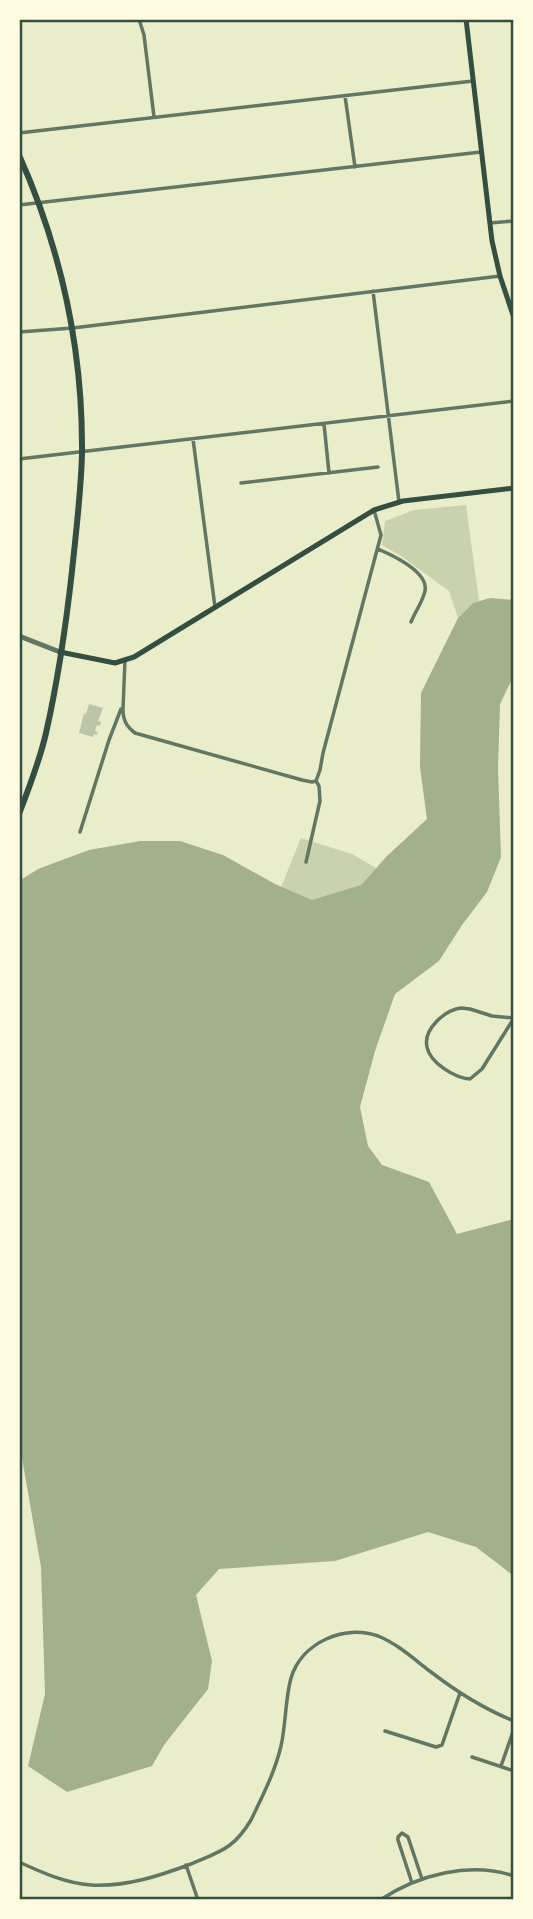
<svg xmlns="http://www.w3.org/2000/svg" width="533" height="1919" font-family="Barlow,sans-serif">
	<style>
		.green { fill: #cad2ad }
		.water { fill: #a3b18a }
		.building { fill: #bcc5a7 }
		.lines { fill: none; stroke-linecap: round; stroke-linejoin: round }
		.minor { stroke: #617663; stroke-width: 3.5 }
		.tertiary { stroke: #617663; stroke-width: 5 }
		.secondary { stroke: #344e41; stroke-width: 5 }
		.trunk { stroke: #344e41; stroke-width: 6 }
		.neatline { fill: none; stroke: #344e41; stroke-width: 2.5 }
	</style>
	<rect width="100%" height="100%" fill="#e9edc9"/>
	<path class="green" d="M466,505l13,96 -6,2 -15,15 -9,-27 -48,-35 -19,-11 3,-24 29,-11z
		M301,838l51,16 24,14 -15,17 -49,16 -31,-14z"/>
	<path class="water" d="M490,598l24,2v75l-14,29 -2,64 3,89 -14,35 -25,33 -23,36 -44,33 -20,57 -15,56 8,39 14,19 47,17 28,52 57,-15v357l-38,-29 -48,-15 -93,29 -116,8 -23,26 16,66 -4,28 -44,56 -12,21 -85,26 -39,-26 17,-72 -4,-127 -22,-126v-560l19,-12 51,-19 51,-9h40l43,14 52,29 37,16 49,-15 26,-29 40,-37 -7,-52 1,-74 37,-75 15,-15z"/>
	<path class="building" d="M89,704l14,4 -5,13 3,1 -1,4 -3,-1 -2,6 3,1 -1,3 -3,-1 -1,3 -14,-4 5,-20 2,1z"/>
	<g class="lines">
		<path class="minor" d="M139,19l5,16 10,82
			M345,96l10,71
			M19,133l454,-52
			M19,205l462,-53
			M490,223l24,-2
			M373,291l26,211
			M19,332l54,-4 427,-52
			M324,424l5,49
			M193,439l22,168
			M19,459l495,-58
			M241,483l137,-16
			M378,549c14,6 51,23 47,42 -2,10 -10,21 -14,31
			M123,709c0,11 3,17 12,24l167,47 10,2 4,-1
			M316,781l4,-11 3,-17 58,-218 -7,-25
			M80,832l29,-92 12,-31h2l2,-49
			M306,862l14,-61 -1,-15 -3,-5
			M461,1008l9,1 22,7 22,2 -32,51 -12,10c-15,-1 -40,-16 -43,-32 -4,-18 18,-37 34,-39z
			M385,1731l51,16 6,-2 18,-52
			M472,1757l42,14
			M501,1766l13,-37
			M19,1862c24,11 46,21 72,23 35,2 68,-9 100,-21 13,-6 27,-10 39,-19 9,-7 15,-15 21,-25 11,-23 24,-48 30,-74 5,-22 4,-46 10,-68 11,-36 54,-54 87,-42 20,8 37,24 53,36 26,20 53,37 83,49
			M186,1865l12,35
			M412,1883l-14,-43v-3l4,-4 6,4 14,42
			M380,1900c38,-25 89,-39 134,-24"/>
		<path class="tertiary" d="M19,636l41,16"/>
		<path class="secondary" d="M466,19l26,222 8,35 14,42
			M60,652l55,11 19,-6 240,-147 29,-9 111,-13"/>
		<path class="trunk" d="M19,155c42,94 64,195 63,299 -1,39 -6,78 -10,117 -6,54 -14,109 -26,162 -6,27 -17,55 -27,81"/>
	</g>
	<rect width="533" height="1919" fill="none" stroke="#fefae0" stroke-width="42"/>
	<rect x="21" y="21" width="491" height="1877" class="neatline"/>
</svg>
